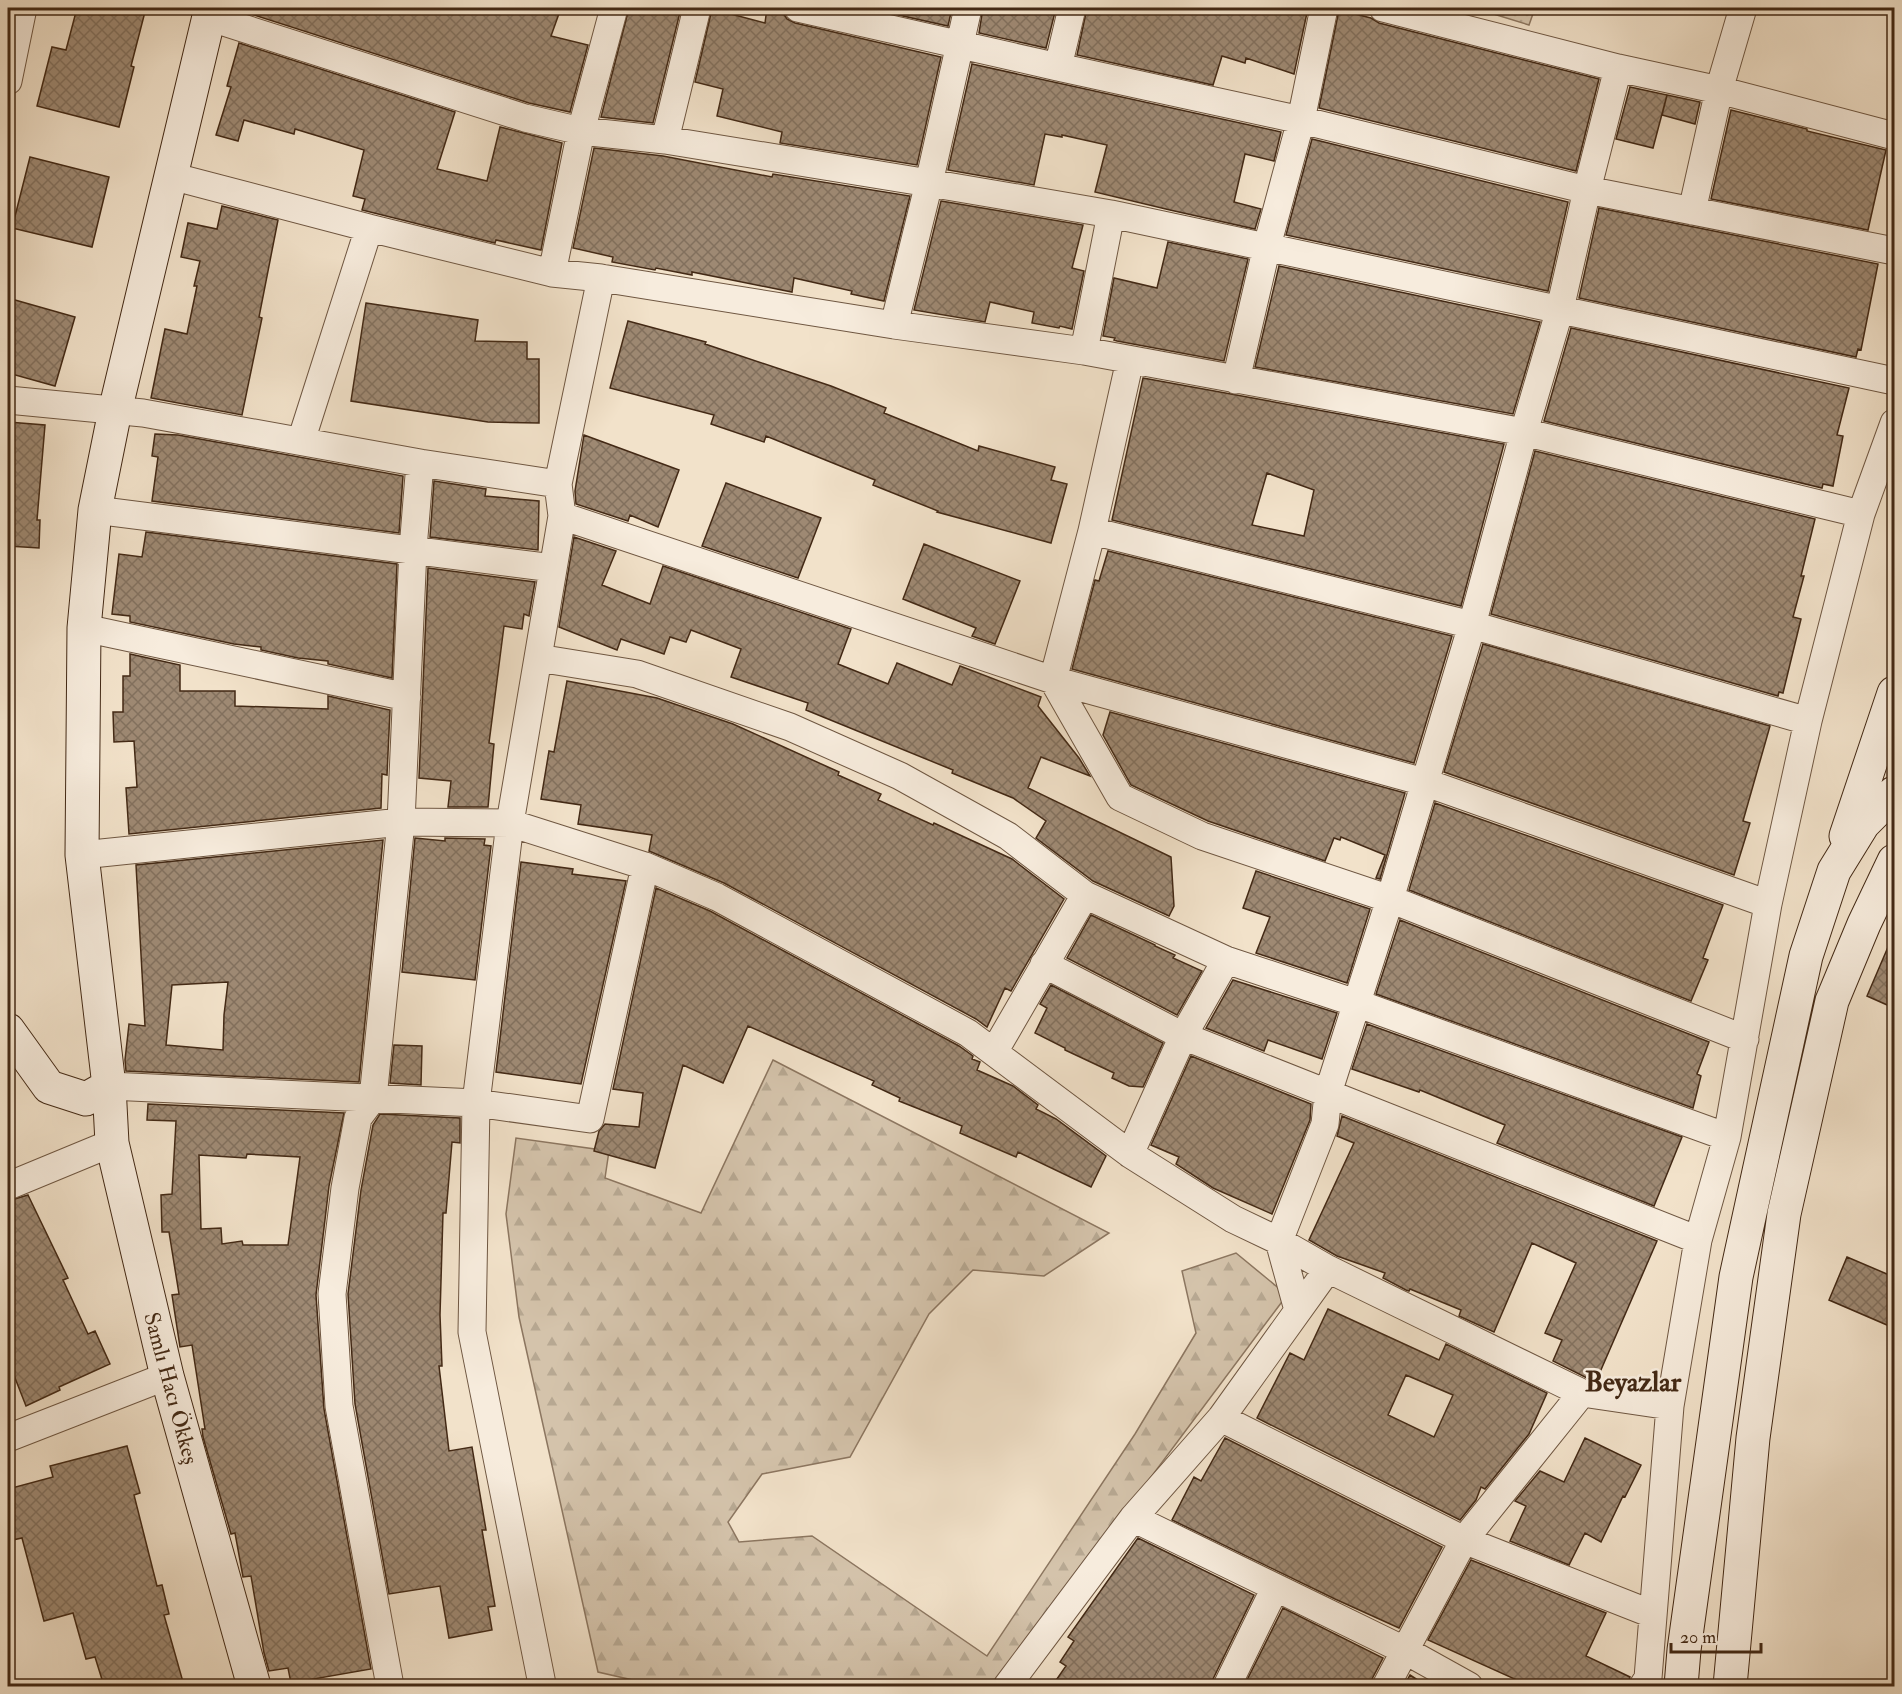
<svg xmlns="http://www.w3.org/2000/svg" width="1902" height="1694" font-family="'IM FELL Double Pica',serif">
	<style>
		.forest { fill: url(#forest-firs); stroke: #8c7660; stroke-width: 1.5 }
		.park { fill: url(#park-dots); stroke: #8c7660; stroke-width: 1.5 }
		.building { fill: url(#building-cross-hatch); stroke: #432915; stroke-width: 1.5; fill-rule: evenodd }
		.lines { fill: none; stroke-linecap: round; stroke-linejoin: round }
		.street-casing { stroke: #6f5742; stroke-width: 29 }
		.secondary-casing { stroke: #432915; stroke-width: 35 }
		.street { stroke: #f7ecdd; stroke-width: 27 }
		.secondary { stroke: #f7ecdd; stroke-width: 33 }
		.labels { text-anchor: middle; stroke-width: 5; stroke-linejoin: round; paint-order: stroke }
		.street-label { font-size: 22px; fill: #432915; stroke: #f7ecdd }
		.district-label { font-size: 28px; font-weight: bold; fill: #432915; stroke: #f7ecdd }
	</style>
	<defs>
		<pattern id="forest-firs" width="22" height="20" patternUnits="userSpaceOnUse" patternTransform="scale(1.5)"><rect width="22" height="20" fill="#d4c3ab"/><path d="M5 1l3.5 6h-7zM16 11l3.5 6h-7z" fill="#b7a892"/></pattern>
		<pattern id="park-dots" width="8" height="8" patternUnits="userSpaceOnUse" patternTransform="scale(1.5)"><rect width="8" height="8" fill="#d4c3ab"/><path d="M2 2h.1M6 6h.1" fill="none" stroke="#b7a892" stroke-width="1.8" stroke-linecap="round"/></pattern>
		<pattern id="building-cross-hatch" width="8" height="8" patternUnits="userSpaceOnUse" patternTransform="scale(1.5)"><rect width="8" height="8" fill="#9e8973"/><path d="M0 0l8 8M0 8l8-8" fill="none" stroke="#82705d"/></pattern>
	</defs>
	<rect width="100%" height="100%" fill="#f2e2ca"/>
	<filter id="stains"><feTurbulence type="fractalNoise" baseFrequency=".00333" numOctaves="4"/><feColorMatrix values="0 0 0 0 .2 0 0 0 0 .09 0 0 0 0 .02 0 0 0 .5 -.17"/></filter>
	<radialGradient id="worn" r=".72"><stop offset=".6" stop-color="#630" stop-opacity="0"/><stop offset="1" stop-color="#630" stop-opacity=".3"/></radialGradient>
	<path class="forest" d="M773,1060l336,173 -65,43 -71,-6 -44,44 -79,143 -88,17 -34,48 11,20 73,-6 175,120 148,-222 61,-101 -14,-62 54,-18 51,42 -292,391h-336l-61,-14 -79,-355 -13,-103 10,-76 93,13 -4,27 96,35z"/>
	<path class="park" d="M1474,8h61l-6,17z"/>
	<path class="building" d="M77,8h69l-15,58 3,1 -15,60 -82,-21 15,-59 14,3z
		M250,8h311l-10,28 37,9 -18,67 -41,-9 -281,-90z
		M629,8h52l-28,115 -52,-6z
		M767,8h16v5l4,6 8,4 146,34 -24,108 -137,-22 2,-11 -65,-16 6,-27 -28,-7 17,-73 53,14z
		M867,8h85l-4,18z
		M983,8h73l-10,40 -67,-15z
		M1087,8h221l-14,66 -48,-16 -1,5 -23,-7 -9,29 -136,-30z
		M1339,10l32,8 8,5 220,56 -23,92 -257,-63z
		M239,43l216,69 -18,57 50,12 13,-54 62,16 -21,107 -45,-10 -1,3 -133,-33 3,-11 -12,-3 11,-46 -69,-21 -1,5 -50,-14 -6,21 -22,-6 15,-48 -4,-1z
		M972,64l309,68 -7,29 -29,-7 -11,48 27,7 -6,20 -85,-19 -75,-18 12,-47 -45,-10v2l-17,-3 -11,51 -86,-15z
		M1630,87l37,8 -14,53 -37,-9z
		M1667,95l33,7 -5,22 -33,-9z
		M1731,110l76,19v2l79,19 -18,80 -157,-31z
		M1312,139l256,63 -20,89 -262,-56z
		M594,148l69,8 109,21 1,-3 137,22 -26,105 -33,-7 1,-3 -58,-13 -2,14 -100,-20v3l-36,-7 -1,2 -43,-8 1,-5 -40,-9z
		M30,157l79,20 -17,70 -80,-19z
		M941,201l142,24 -11,43 12,3 -12,58 -12,-3 -1,2 -27,-5 2,-11 -44,-10 -5,20 -71,-12z
		M222,206l56,14 -19,97 3,1 -20,97 -91,-17 14,-69 22,5 10,-48h-3l6,-25 -19,-4 7,-34 29,6z
		M1599,208l279,56 -17,86 -3,-1 -2,8 -277,-59z
		M1168,242l80,17 -24,102 -107,-20 -3,-1 1,-2 -12,-2 11,-58 43,10z
		M1279,266l261,56 -27,92 -258,-47z
		M8,298l67,19 -20,69 -47,-13z
		M366,303l112,17 -3,21 52,1v17h12v64l-51,-1 -137,-21z
		M628,321l78,21 -1,2 126,42 55,22 -2,5 94,38 1,-5 76,21 -4,13 16,4 -16,59 -114,-31 1,-1 -65,-26 2,-5 -109,-44 -2,6 -53,-18 3,-9 -104,-27z
		M1571,328l278,60 -12,47 6,1 -10,50 -10,-2 -1,4 -278,-67z
		M1143,378l361,66 -43,162 -349,-86zM1267,473l47,17 -10,46 -52,-11z
		M8,422l37,3 -8,95h3l-1,28 -31,-2z
		M155,434l23,1 225,41 -4,57 -247,-32 6,-44 -6,-1z
		M584,435l95,35 -21,57 -28,-12 -2,6 -52,-17 -1,-13z
		M1535,451l280,68 -14,57h3l-11,41 8,2 -18,74 -4,-1 -1,4 -287,-82z
		M434,481l52,8 -1,7 54,5 -1,49 -108,-13z
		M726,483l95,35 -23,60 -96,-32z
		M146,532l251,32 -5,114 -64,-14v-3l-30,-3 -37,-8v-3l-27,-3 -104,-22v-6l-18,-2 7,-60 23,3z
		M574,537l42,14 -14,34 48,19 13,-38 188,63 -13,35 50,20 9,-21 55,22 8,-19 81,31 -3,9 41,52 11,18 -49,-19 -13,31 143,69 3,49 -5,10 -76,-35 -57,-43 10,-17 -33,-23 -61,-25 1,-3 -147,-60 2,-7 -77,-26 10,-28 -50,-19 -5,12 -16,-5 -6,17 -43,-15 -4,11 -58,-23z
		M924,544l96,37 -25,63 -23,-8 4,-8 -73,-29z
		M1108,551l344,85 -38,127 -342,-94 23,-89 4,1z
		M428,568l107,14 -6,34 -5,-2 -2,15 -18,-3 -15,117 5,1 -6,63h-40l3,-26 -32,-3z
		M1483,644l287,82 -27,95 7,2 -16,52 -290,-103z
		M130,654l50,11v26h55v15l93,3v-13l62,14 -3,65 -5,-1 -1,34 -252,26 -3,-46 11,-1 -3,-46 -20,1 -1,-30h10v-36h7z
		M567,681l90,17 76,26 106,48 -1,3 43,19 -3,6 55,25 1,-2 78,36 52,40 -53,92 -6,-3 -18,39 -11,-8 -252,-136 -75,-32 3,-16 -74,-11 3,-19 -40,-6 8,-48 5,1z
		M1110,712l295,81 -25,86 -4,-1 9,-23 -44,-18 -1,3 -6,-2 -9,23 -117,-40 -77,-36 -28,-50z
		M1435,803l288,102 -20,53 5,2 -17,41 -282,-111z
		M415,838l30,3v-3l40,1 -1,6 7,1 -16,134 -73,-8z
		M383,840l-24,242 -233,-11 -1,-11 4,-36 16,2 -9,-161zM228,982l-4,33 -1,35 -57,-5 6,-60z
		M521,862l52,7 -1,5 54,7 -45,203 -85,-12z
		M1256,871l114,38 -23,74 -91,-30 14,-36 -27,-9z
		M656,888l54,23 249,135 14,10 -1,3 8,3 -3,8 36,16 25,19 -2,4 20,10 50,37 -15,31 -73,-35 -2,5 -56,-24 2,-7 -63,-25 1,-3 -28,-13 2,-4 -126,-55 -25,57 -40,-18 -28,103 -61,-17 5,-20 6,-7 34,3 4,-34 -30,-4z
		M1091,915l64,30v1l20,9 -2,3 29,13 -25,44 -110,-57z
		M1400,920l309,122 -12,32 4,2 -8,32 -317,-114z
		M1894,933v75l-27,-12z
		M1233,980l104,33 -15,46 -54,-19 -4,11 -58,-23z
		M1051,985l112,58 -20,44 -14,-1 -17,-8 2,-5 -49,-23v-2l-30,-15 12,-25 -7,-4z
		M1367,1024l315,113 -28,69 -157,-63 8,-18 -85,-35 -1,2 -67,-23z
		M394,1045l28,1 -1,39 -31,-2z
		M1191,1056l120,48 -1,16 -38,94 -59,-26 -37,-24 3,-7 -28,-12z
		M148,1104l196,9 -15,73 -13,109 8,114 47,260 -80,14 -3,-15 -19,3 -5,-18 -13,-77 -8,1 -8,-44 -4,1 -28,-97 -1,-8h3l-13,-84 -12,2 -8,-52 7,-1 -10,-62h-7l-1,-37 11,-1 4,-73 -29,-1zM247,1154l53,3 -12,88h-45l-1,-4 -20,3 -1,-16 -20,1 -2,-74 47,3z
		M380,1114l80,4v25l-8,-1 -6,71h-3l-3,102 2,51h-3l10,85 23,-4 14,83h-4l13,76 -7,1 4,23 -43,8 -9,-52 -51,8 -34,-190 -7,-110 13,-104 12,-65z
		M1342,1116l315,125 -60,138 -10,-1 -34,-17 9,-21 -17,-7 31,-70 -44,-20 -38,89 -35,-16 2,-6 -51,-21 -1,2 -3,-1 -23,-12 2,-5 -48,-17 -28,-16 45,-97 -17,-7z
		M28,1195l40,83 -5,2 25,54 7,-3 15,33 -51,23 1,3 -34,16 -18,-46v-159z
		M1847,1257l47,20v51l-65,-28z
		M1328,1309l111,51 7,-16 101,49 -18,41 -44,55 -4,-2 -5,13 -16,20 -203,-102 33,-65 14,7zM1406,1375l47,20 -19,42 -46,-22z
		M1225,1438l217,109 -43,81 -64,-29 -163,-79 22,-43 7,4z
		M1585,1438l56,27 -16,32 -2,-1 -22,46 -16,-9 -16,32 -59,-24 16,-35 -11,-5 25,-30 24,11z
		M127,1446l13,47 -6,2 23,91 5,-1 7,29 -5,1 19,67 -16,4h-63l-9,-29 -9,2 -13,-46 -29,8 -22,-83 -14,3v-52l45,-12 -3,-11z
		M1138,1538l116,57 -41,84 -2,7h-159l14,-20 -6,-4 14,-21 -6,-4z
		M1471,1560l135,53 -20,43 44,21 -3,9h-113l3,-6 -89,-40z
		M1283,1608l100,50 -11,21 -2,7h-126z
		M1410,1675l17,11h-23z"/>
	<g class="lines">
		<defs>
			<path id="street" d="M798,8l260,59 243,53 286,70 307,61
				M1383,8l235,60 101,22 175,46
				M208,17l317,101 56,13 84,9 264,43 182,31 783,167
				M1058,67l14,-59
				M8,81l15,-73
				M665,140l32,-132
				M171,176l198,52
				M1692,211l27,-121 24,-82
				M552,273l29,-142 33,-123
				M894,325l35,-142 39,-175
				M1084,351l27,-137
				M1130,360l-38,171 -39,149 67,117 82,39 188,63 355,140
				M1236,380l31,-134 34,-126 23,-112
				M8,400l135,13 277,50 138,21
				M301,441l68,-213 183,45 49,5 293,47 190,26 440,81 337,82
				M95,510l458,58
				M562,516l491,164 371,102 344,122
				M1092,531l380,94 336,96
				M84,628l323,69
				M538,658l99,16 153,53 110,49 108,60 77,59 141,65 130,43 371,134
				M82,855l319,-33 109,1 135,43 72,31 251,136 162,121 103,65 46,22 49,28 254,124 88,13
				M1044,964l139,72 515,204
				M994,1052l91,-157
				M109,1086l367,17 114,16 55,-253
				M1130,1154l53,-118 43,-76
				M8,1186l104,-43
				M1298,1310l-19,-69 46,-117 3,-31 62,-194 82,-274 52,-193 36,-123 27,-119 31,-122
				M1221,1418l243,122 188,74
				M8,1438l159,-62
				M1133,1518l273,133 63,35
				M542,1684l-70,-352 4,-229 34,-280 52,-307 -4,-32 43,-206
				M390,1686l-51,-280 -7,-112 13,-106 13,-70 15,-20 28,-276 12,-273 7,-86
				M1007,1686l126,-168 88,-100 107,-149
				M1227,1686l48,-98
				M1386,1686l78,-146 118,-147
				M1643,1686l5,-8 22,-272 28,-166 29,-103 41,-233 40,-183 53,-207 33,-91"/>
			<path id="secondary" d="M211,8l-96,403 -20,99 -11,118 -2,227 27,231 3,57 55,233 87,310
				M1846,836l48,-143
				M8,1030l41,57 37,12 23,-13
				M1681,1686l3,-36 52,-373 70,-321 28,-85 29,-47 31,-31
				M1730,1686l23,-248 31,-224 48,-213 32,-77 30,-63"/>
		</defs>
		<use href="#street" class="street-casing"/>
		<use href="#secondary" class="secondary-casing"/>
		<use href="#street" class="street"/>
		<use href="#secondary" class="secondary"/>
	</g>
	<g class="labels">
		<g class="street-label">
			<text transform="translate(172 1388) rotate(75)" y="8">Samlı Hacı Ökkeş</text>
		</g>
		<g class="district-label">
			<text x="1633" y="1391">Beyazlar</text>
		</g>
	</g>
	<rect width="1902" height="1694" fill="none" stroke="#f2e2ca" stroke-width="30"/>
	<rect x="9" y="9" width="1884" height="1676" fill="none" stroke="#432915" stroke-width="3"/>
	<rect x="15" y="15" width="1872" height="1664" fill="none" stroke="#432915" stroke-width="1.5"/>
	<path d="M1671 1643v9h90v-9" fill="none" stroke="#432915" stroke-width="3"/>
	<text x="1680" y="1643" font-size="18" fill="#432915" stroke="#f7ecdd" stroke-width="4.5" paint-order="stroke">20 m</text>
	<rect width="100%" height="100%" filter="url(#stains)"/>
	<rect width="100%" height="100%" fill="url(#worn)"/>
</svg>
